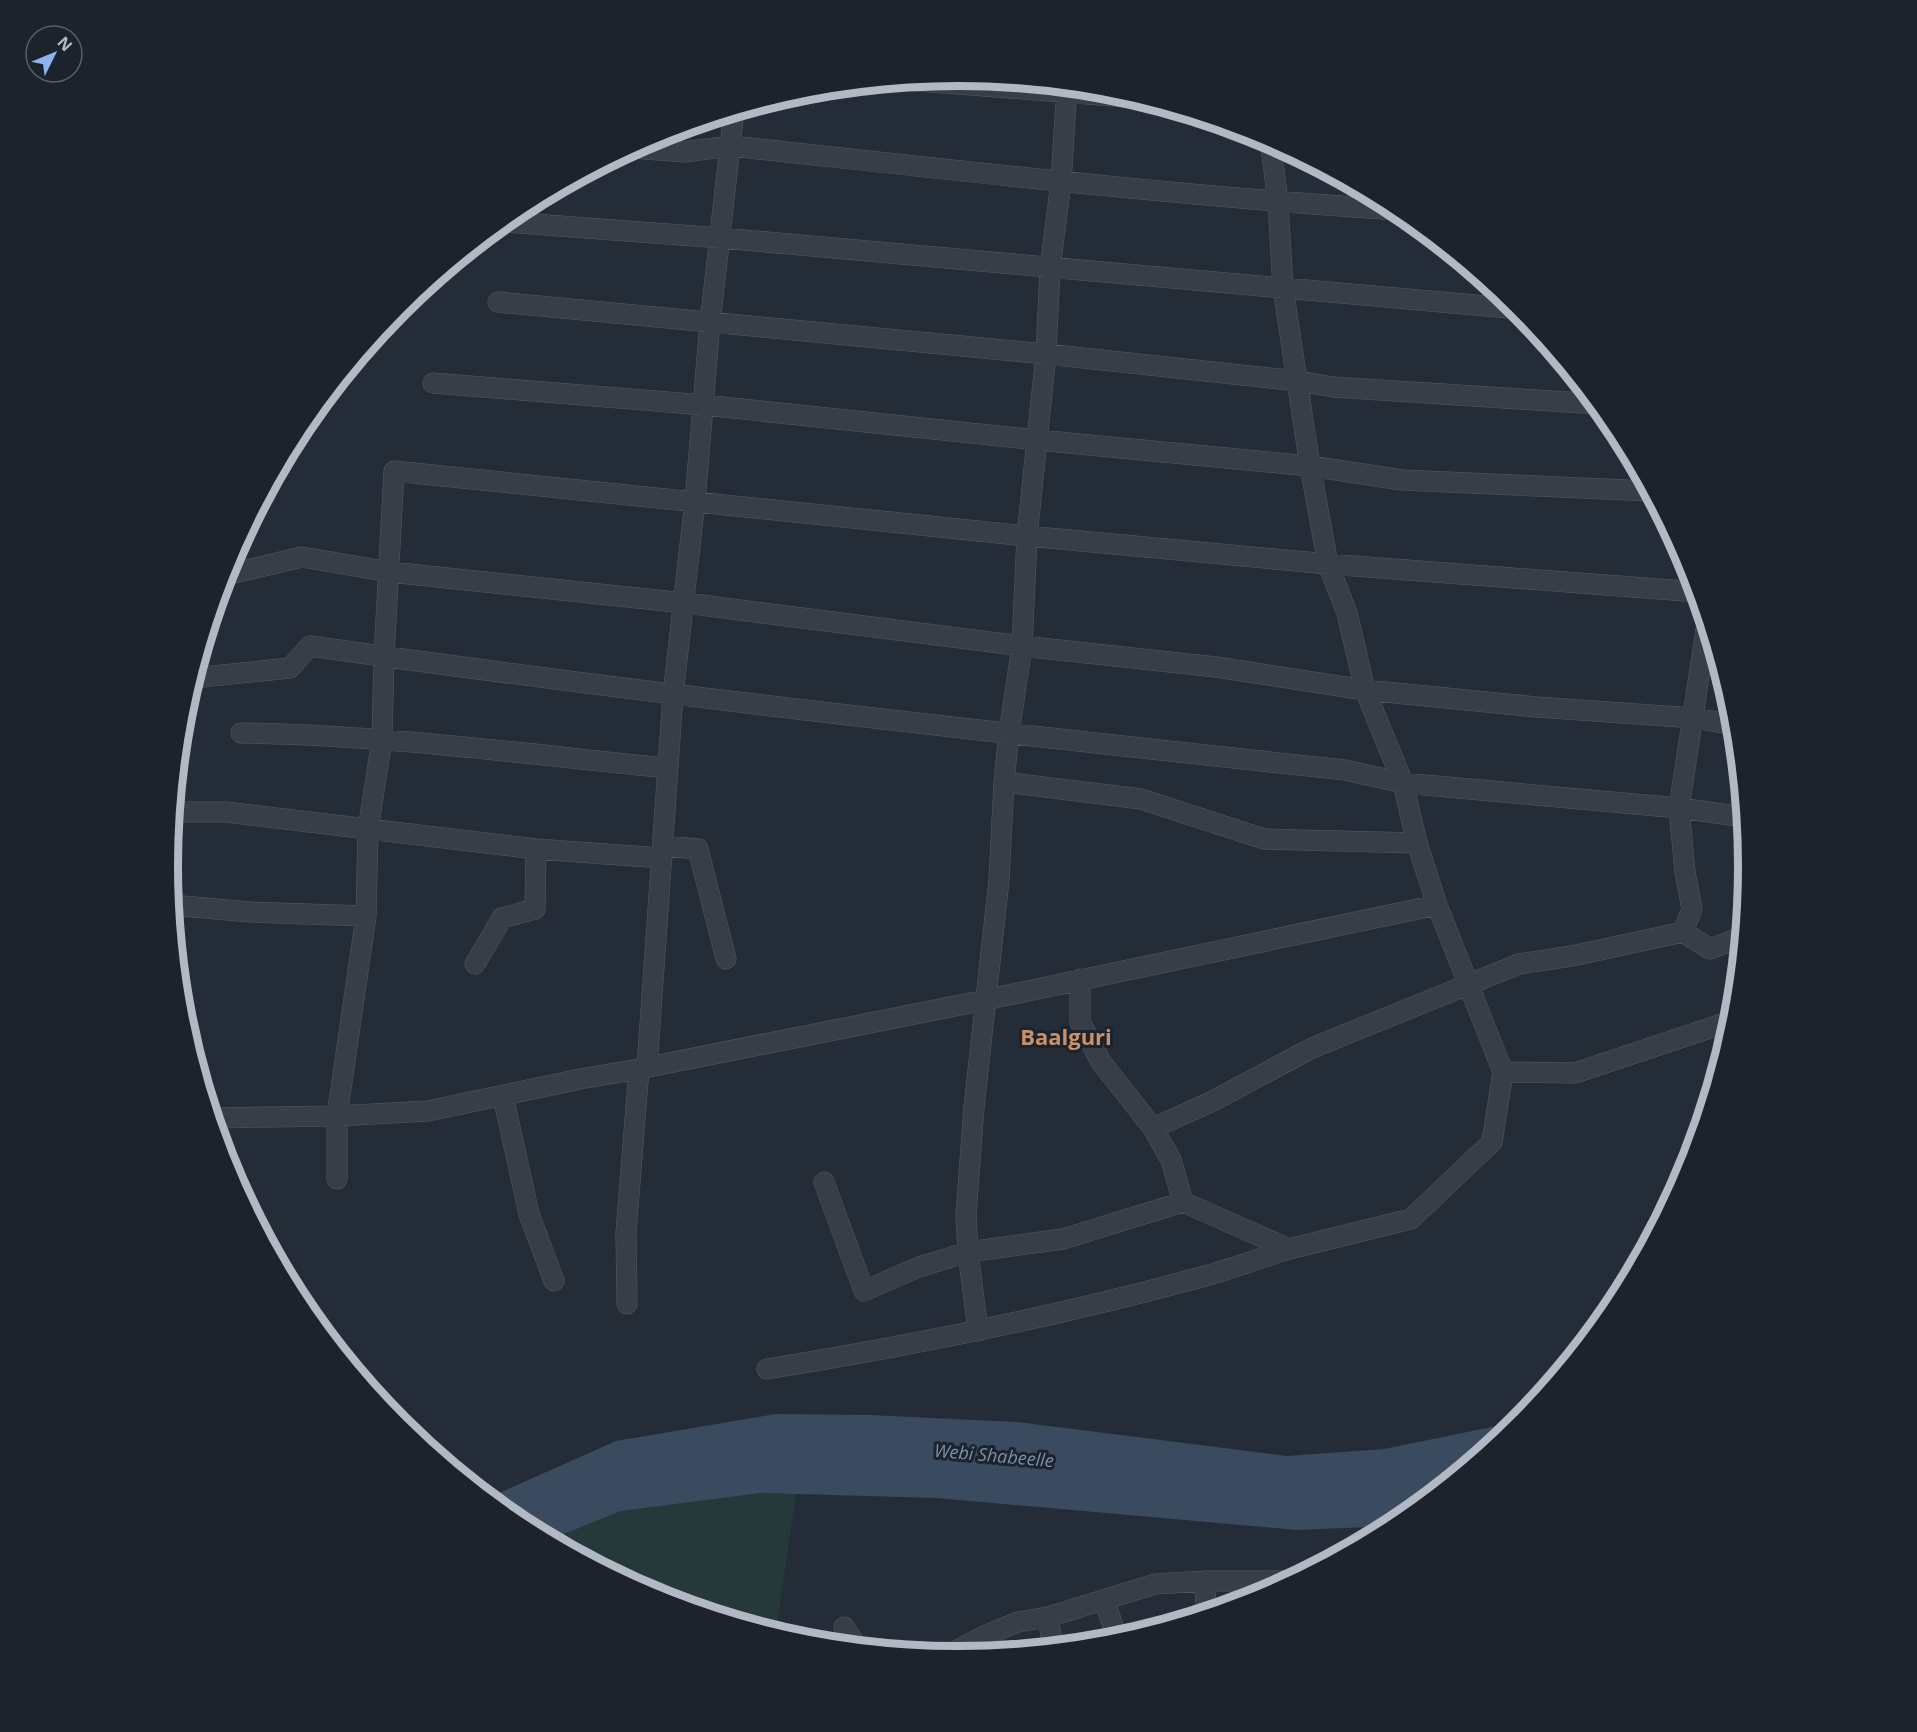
<svg xmlns="http://www.w3.org/2000/svg" width="1917" height="1732" font-family="'Open Sans',sans-serif">
	<style>
		.green { fill: #26393a }
		.water { fill: #3a4a5f }
		.lines { fill: none; stroke-linecap: round; stroke-linejoin: round }
		.minor-casing { stroke: #525963; stroke-width: 21 }
		.minor { stroke: #373e48; stroke-width: 20 }
		.labels { text-anchor: middle; stroke-width: 6; stroke-linejoin: round; paint-order: stroke }
		.water-label { font-size: 18px; font-style: italic; fill: #7c90aa; stroke: #1c232d }
		.district-label { font-size: 22px; font-weight: bold; fill: #ca9168; stroke: #1c232d }
		.rim { fill: none; stroke: #b2b9c4; stroke-width: 8 }
	</style>
	<rect width="100%" height="100%" fill="#242c38"/>
	<path class="green" d="M761,1493l35,1 -19,129 -10,8 -112,-34 -106,-57 72,-29z"/>
	<path class="water" d="M776,1414l93,1 148,7 270,34 97,-7 137,-28 -128,105 -96,4 -361,-32 -175,-5 -140,18 -72,29 -30,-17 -31,-25 128,-57z"/>
	<g class="lines">
		<defs>
			<path id="minor" d="M906,80l232,18
				M633,148l51,4 47,-6c223,24 445,50 669,64
				M506,222l215,16 799,71
				M498,302l548,52 252,27 35,6 265,17
				M433,383l271,22 333,35 273,26 92,14 249,11
				M226,575l76,-18 88,15 295,31 337,43 194,21 149,23 172,17 157,11 42,7
				M193,678l97,-10 20,-22c344,49 689,87 1035,124l58,13 276,25 66,9
				M241,733c143,2 284,21 426,35
				M1004,782l137,17 123,40 153,4
				M173,812h53l310,37 126,9
				M663,846l35,3 28,110
				M171,905l79,7 116,4
				M1683,932l27,17 32,-12
				M475,964l27,-46 33,-9 1,-60
				M1080,979v43l21,40 52,66 18,32 12,42
				M647,1067l26,-372 22,-194 15,-178 24,-212
				M1503,1072l72,1 159,-53
				M503,1096l26,118 25,67
				M212,1118l125,-2 91,-5 152,-32 59,-10 346,-69 452,-95
				M1153,1128l60,-27 99,-53 207,-84 53,-8 111,-24 9,-23 -7,-37 -6,-64 28,-185
				M337,1179v-63l29,-200 2,-86 14,-91 2,-82 10,-186 633,65 301,28 370,28
				M824,1182l40,109 55,-24 49,-15 95,-13 120,-37 106,47 122,-30 81,-77 11,-70 -66,-167 -20,-62 -14,-60 -38,-93 -18,-77 -19,-49 -18,-98 -27,-178 -5,-86 -8,-62
				M627,1304l-1,-72 13,-163
				M978,1331l-10,-79 -2,-37 8,-108 25,-227 5,-98 5,-49 13,-87 5,-110 19,-182 4,-86 11,-86 6,-96
				M767,1369c144,-23 286,-52 427,-90 32,-8 64,-20 95,-30
				M1204,1581l3,32
				M1104,1600l14,40
				M1048,1617l5,31
				M844,1627l13,20
				M947,1656l35,-19 36,-15 30,-5 107,-33 49,-3h88"/>
		</defs>
		<use href="#minor" class="minor-casing"/>
		<use href="#minor" class="minor"/>
	</g>
	<g class="labels">
		<g class="water-label">
			<text transform="translate(994 1456) rotate(5)" y="6">Webi Shabeelle</text>
		</g>
		<g class="district-label">
			<text x="1066" y="1045">Baalguri</text>
		</g>
	</g>
	<path d="M0 0H1917V1732H0ZM178 866a780 780 0 1 1 1560 0a780 780 0 1 1-1560 0Z" fill="#1c232d" fill-rule="evenodd"/>
	<path class="rim" d="M178 866a780 780 0 1 1 1560 0a780 780 0 1 1-1560 0Z"/>
	<g transform="translate(54 54) rotate(47)"><circle r="28" fill="#1c232d" stroke="#585f69" stroke-width="1.5"/>
	<path d="M0-4.5L10 22L0 15L-10 22Z" fill="#8db4ee"/>
	<text y="-9" font-size="16" font-weight="bold" text-anchor="middle" fill="#b2b9c4">N</text>
	</g>
</svg>
